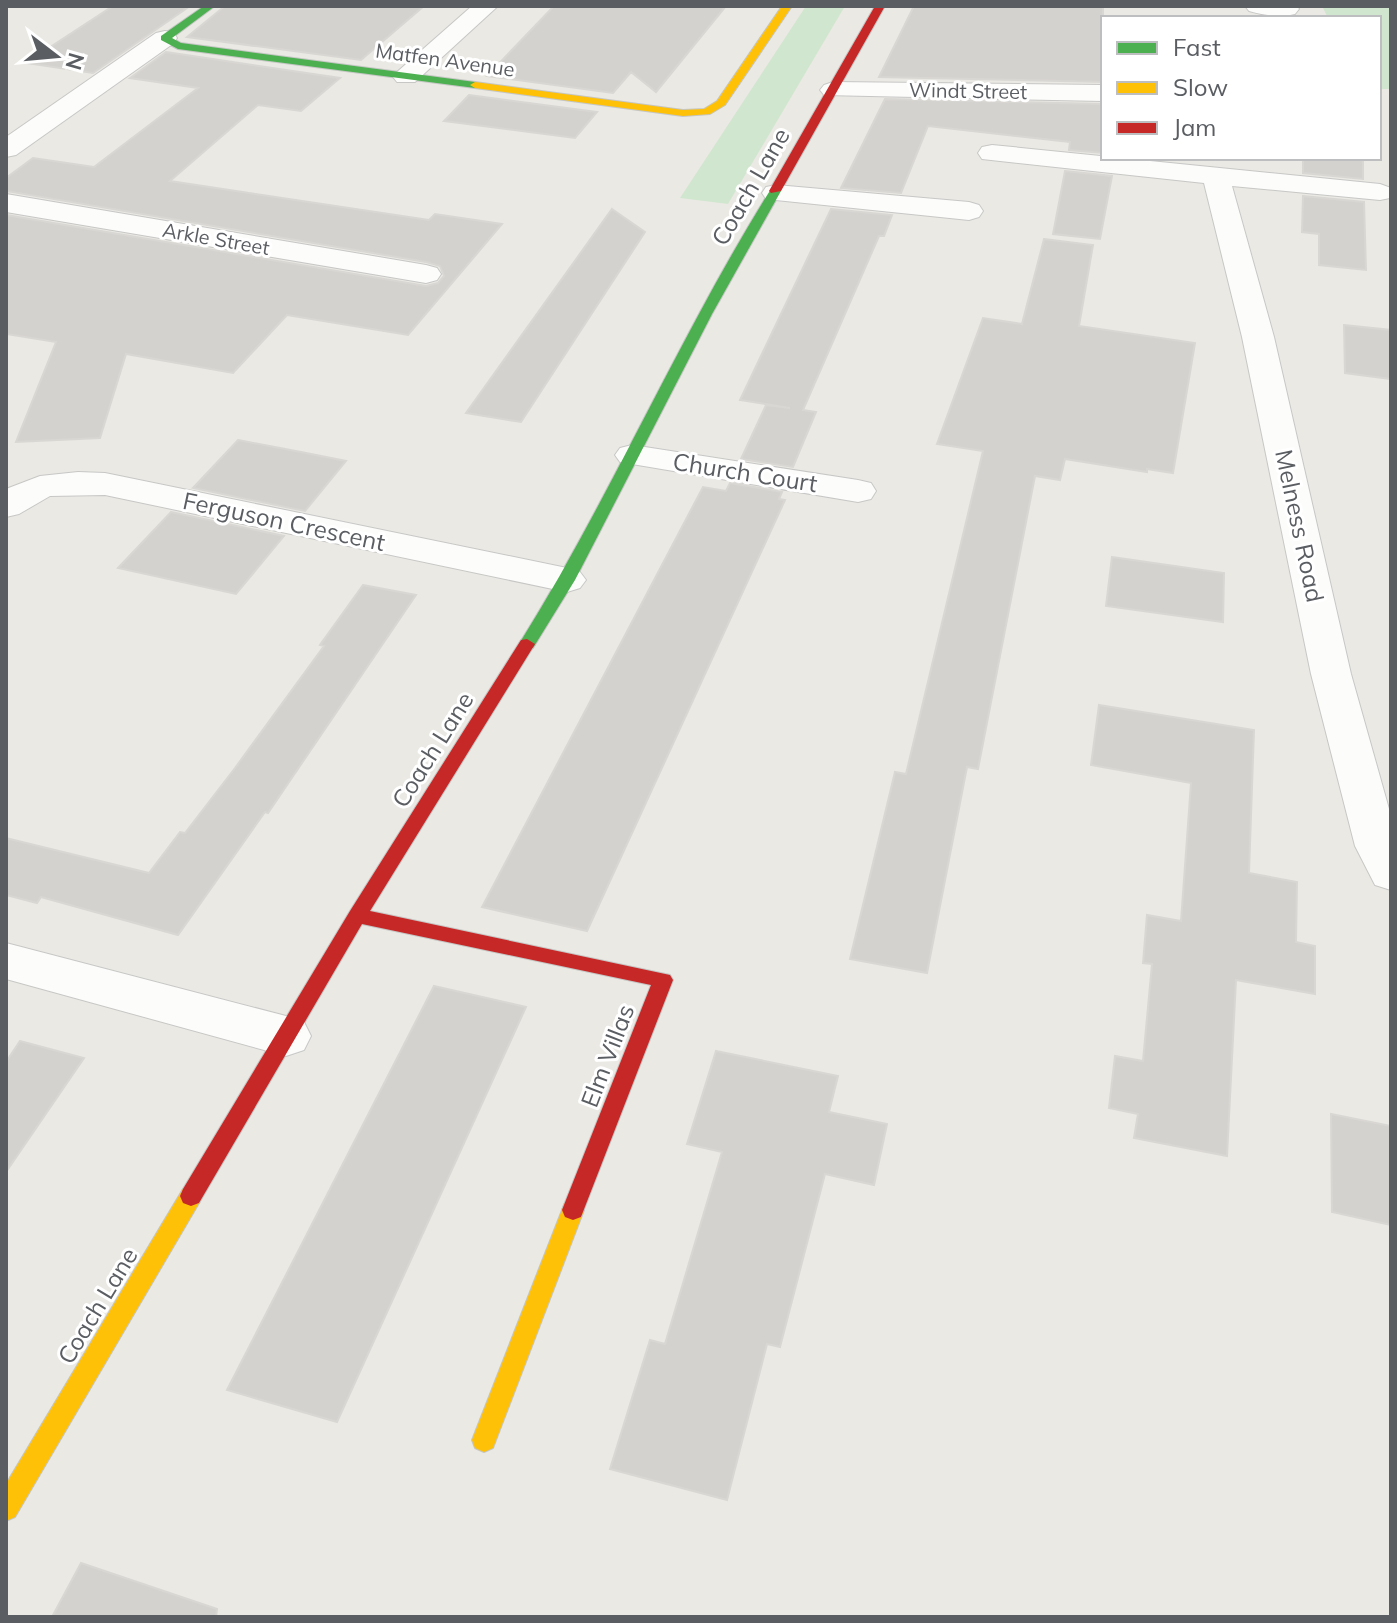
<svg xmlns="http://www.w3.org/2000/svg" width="1397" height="1623" font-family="Mulish,sans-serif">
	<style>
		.green { fill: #d1e6cf }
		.building { fill: #d4d2cf; stroke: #d9d7d3; stroke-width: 2 }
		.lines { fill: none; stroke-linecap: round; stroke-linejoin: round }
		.street-casing { stroke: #c7c7c6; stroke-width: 2 }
		.fast-casing { stroke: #c5c6c4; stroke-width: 2 }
		.slow-casing { stroke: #c5c6c4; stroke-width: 2 }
		.jam-casing { stroke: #c5c6c4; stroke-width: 2 }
		.street { fill: #fcfcfb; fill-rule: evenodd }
		.fast { fill: #4caf50; fill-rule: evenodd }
		.slow { fill: #ffc107; fill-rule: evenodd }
		.jam { fill: #c62828; fill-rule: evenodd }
		.labels { text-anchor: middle; stroke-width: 6; stroke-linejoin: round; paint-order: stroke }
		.far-street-label { font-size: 20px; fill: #5a5d62; stroke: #fff }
		.street-label { font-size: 24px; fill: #5a5d62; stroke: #fff }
	</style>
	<rect width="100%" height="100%" fill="#eae9e4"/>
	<path class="green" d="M806,6h39l-117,198 -48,-6z
		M1322,6h69v83h-12v-71h-51z"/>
	<path class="building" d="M113,6h77l-97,67 -67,-10z
		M225,6h199l-63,54 -174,-23z
		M554,6h172l-70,86 -25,-20 -18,21 -126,-17z
		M914,6h189v76l-224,-5z
		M166,52l174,26 -39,33 -43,-6 -88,76 259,39 6,-6 67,10 -94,111 -121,-20 -54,58 -107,-19 -26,84 -84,4 40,-100 -50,-8v-119l420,71 12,-3 6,-7 -4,-10 -14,-4 -420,-71v-13l27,-20 61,9 104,-79 -68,-10z
		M469,95l128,17 -22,26 -131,-17z
		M885,99l218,5v49l-34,-3 1,-8 -142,-16 -27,67 -60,-5z
		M1303,158h60v21l-60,-6z
		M1065,171l47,5 -12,63 -47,-5z
		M1303,196l61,6 2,68 -47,-5v-31l-17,-2z
		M612,209l33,23 -124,190 -55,-9z
		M831,209l61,6 -8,21h-5l-76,174 13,2 -23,55 -52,-8 25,-54 24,3 -50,-8z
		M1044,239l49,6 -14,81 116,17 -22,130 -26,-4v3l-82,-13 -5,21 -25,-4 -57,293 -11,-2 -40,206 -77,-14 45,-187 11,2 77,-323 -46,-7 46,-126 39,6z
		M1344,325l47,5v49l-46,-6z
		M238,440l63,12 45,9 -41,50 -112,-23z
		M730,483l52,9 -3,7 6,1 -198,431 -105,-24 221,-420 23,4z
		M171,512l113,24 -48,58 -118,-26z
		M1112,557l112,16 -1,49 -117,-16z
		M363,585l53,10 -148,218 -3,-1 -87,123 -137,-38 -4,6 -31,-8v-57l143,35 31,-41 5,1 50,-65 89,-122 -4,-1z
		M1099,705l155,25 -5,143 48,9 -1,60 19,4v48l-79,-14 -9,176 -93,-18 4,-24 -29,-6 6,-52 28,5 9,-97 -9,-1 4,-48 34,6 10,-138 -100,-18z
		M434,986l92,21 -189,415 -110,-32z
		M20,1041l64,17 -78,114v-110z
		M716,1051l122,25 -9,36 58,12 -13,61 -49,-11 -45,173 -13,-3 -40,156 -117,-31 40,-129 15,4 57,-192 -35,-8z
		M1331,1114l60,12v99l-59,-13z
		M81,1563l136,46 -1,8h-164z"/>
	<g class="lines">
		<defs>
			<path id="street" d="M472,6h26l-83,76h-18l-4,-5 4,-5z
				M1245,6h52l2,3 -4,5c-14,4 -32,1 -46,-3z
				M165,31l9,2 3,5 -3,5 -158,112 -10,2v-20l150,-104z
				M833,82l270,3v16l-279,-6 -4,-5 4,-5z
				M992,145l388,39 11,4 -1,10 -10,2 -148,-14 42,151 77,337 40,142v74l-16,-5 -20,-39 -44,-172 -69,-337 -38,-154 -222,-24 -4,-6 4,-6z
				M776,185l193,17 10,3 4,6 -4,6 -10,3 -203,-21 -4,-6 4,-6z
				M6,194l420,71 11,3 4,6 -4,6 -11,3 -420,-71z
				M632,445l226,35 13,3 5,8 -5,8 -13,3 -238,-40 -5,-7 5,-7z
				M78,472l27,1 462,95 13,4 6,8 -6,8 -13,4 -462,-97 -55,1 -31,18 -13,3v-28l34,-13z
				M6,943l280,73 18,6 7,14 -7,14 -18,6 -280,-77z"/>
			<path id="fast" d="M204,6h11l-43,32 9,5 294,39 5,3 -5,3 -297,-39 -17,-9v-4z
				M771,189l10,2 -69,123 -137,266 -42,68h-12l-2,-4c92,-147 160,-308 252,-455z"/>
			<path id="slow" d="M782,6h10l-67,99 -15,9 -27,2 -208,-28 -5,-3 5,-3 208,28 21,-1 13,-8z
				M191,1186l8,3 3,7 -3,7 -184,314 -9,4v-37l177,-295z
				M573,1200l8,3 3,7 -88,230 -3,8 -9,4 -9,-4 -3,-8 90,-230 3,-7z"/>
			<path id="jam" d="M875,6h10l-104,185 -10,2 -2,-2z
				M527,639l8,5 -165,267 300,64 3,5 -92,237 -8,3 -8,-3 -3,-7 89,-225 -289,-61 -163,279 -8,3 -8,-3 -3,-7 3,-7 167,-278 171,-271z"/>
		</defs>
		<use href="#street" class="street-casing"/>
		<use href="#fast" class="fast-casing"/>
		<use href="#slow" class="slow-casing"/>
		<use href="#jam" class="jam-casing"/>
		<use href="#street" class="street"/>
		<use href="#fast" class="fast"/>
		<use href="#slow" class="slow"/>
		<use href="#jam" class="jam"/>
	</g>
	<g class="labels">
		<g class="far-street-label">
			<text transform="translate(445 60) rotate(8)" y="7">Matfen Avenue</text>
			<text transform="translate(968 91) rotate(1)" y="7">Windt Street</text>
			<text transform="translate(216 239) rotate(10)" y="7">Arkle Street</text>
		</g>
		<g class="street-label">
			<text transform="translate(751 187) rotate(-60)" y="8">Coach Lane</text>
			<text transform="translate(745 473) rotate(9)" y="8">Church Court</text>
			<text transform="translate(284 522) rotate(12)" y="8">Ferguson Crescent</text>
			<text transform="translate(1299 526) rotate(78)" y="8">Melness Road</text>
			<text transform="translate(433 750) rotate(-58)" y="8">Coach Lane</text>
			<text transform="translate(608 1056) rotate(-69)" y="8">Elm Villas</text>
			<text transform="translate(98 1306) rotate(-59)" y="8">Coach Lane</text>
		</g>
	</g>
	<rect width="1397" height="1623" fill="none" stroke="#5a5d62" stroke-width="16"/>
	<rect x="1101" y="16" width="280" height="144" fill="#ffffff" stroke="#bdbec0" stroke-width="2"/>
	<rect x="1117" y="42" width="40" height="12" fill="#4caf50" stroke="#bdbec0" stroke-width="2"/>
	<text x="1173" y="56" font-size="24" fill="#5a5d62">Fast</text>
	<rect x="1117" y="82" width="40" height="12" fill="#ffc107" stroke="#bdbec0" stroke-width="2"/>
	<text x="1173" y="96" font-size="24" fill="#5a5d62">Slow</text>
	<rect x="1117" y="122" width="40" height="12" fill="#c62828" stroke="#bdbec0" stroke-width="2"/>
	<text x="1173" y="136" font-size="24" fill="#5a5d62">Jam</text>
	<g transform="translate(56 56) rotate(106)" stroke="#ffffff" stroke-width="6" paint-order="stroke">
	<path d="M0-6L14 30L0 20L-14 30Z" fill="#5a5d62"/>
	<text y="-12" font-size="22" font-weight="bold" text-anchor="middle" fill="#5a5d62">N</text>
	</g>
</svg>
